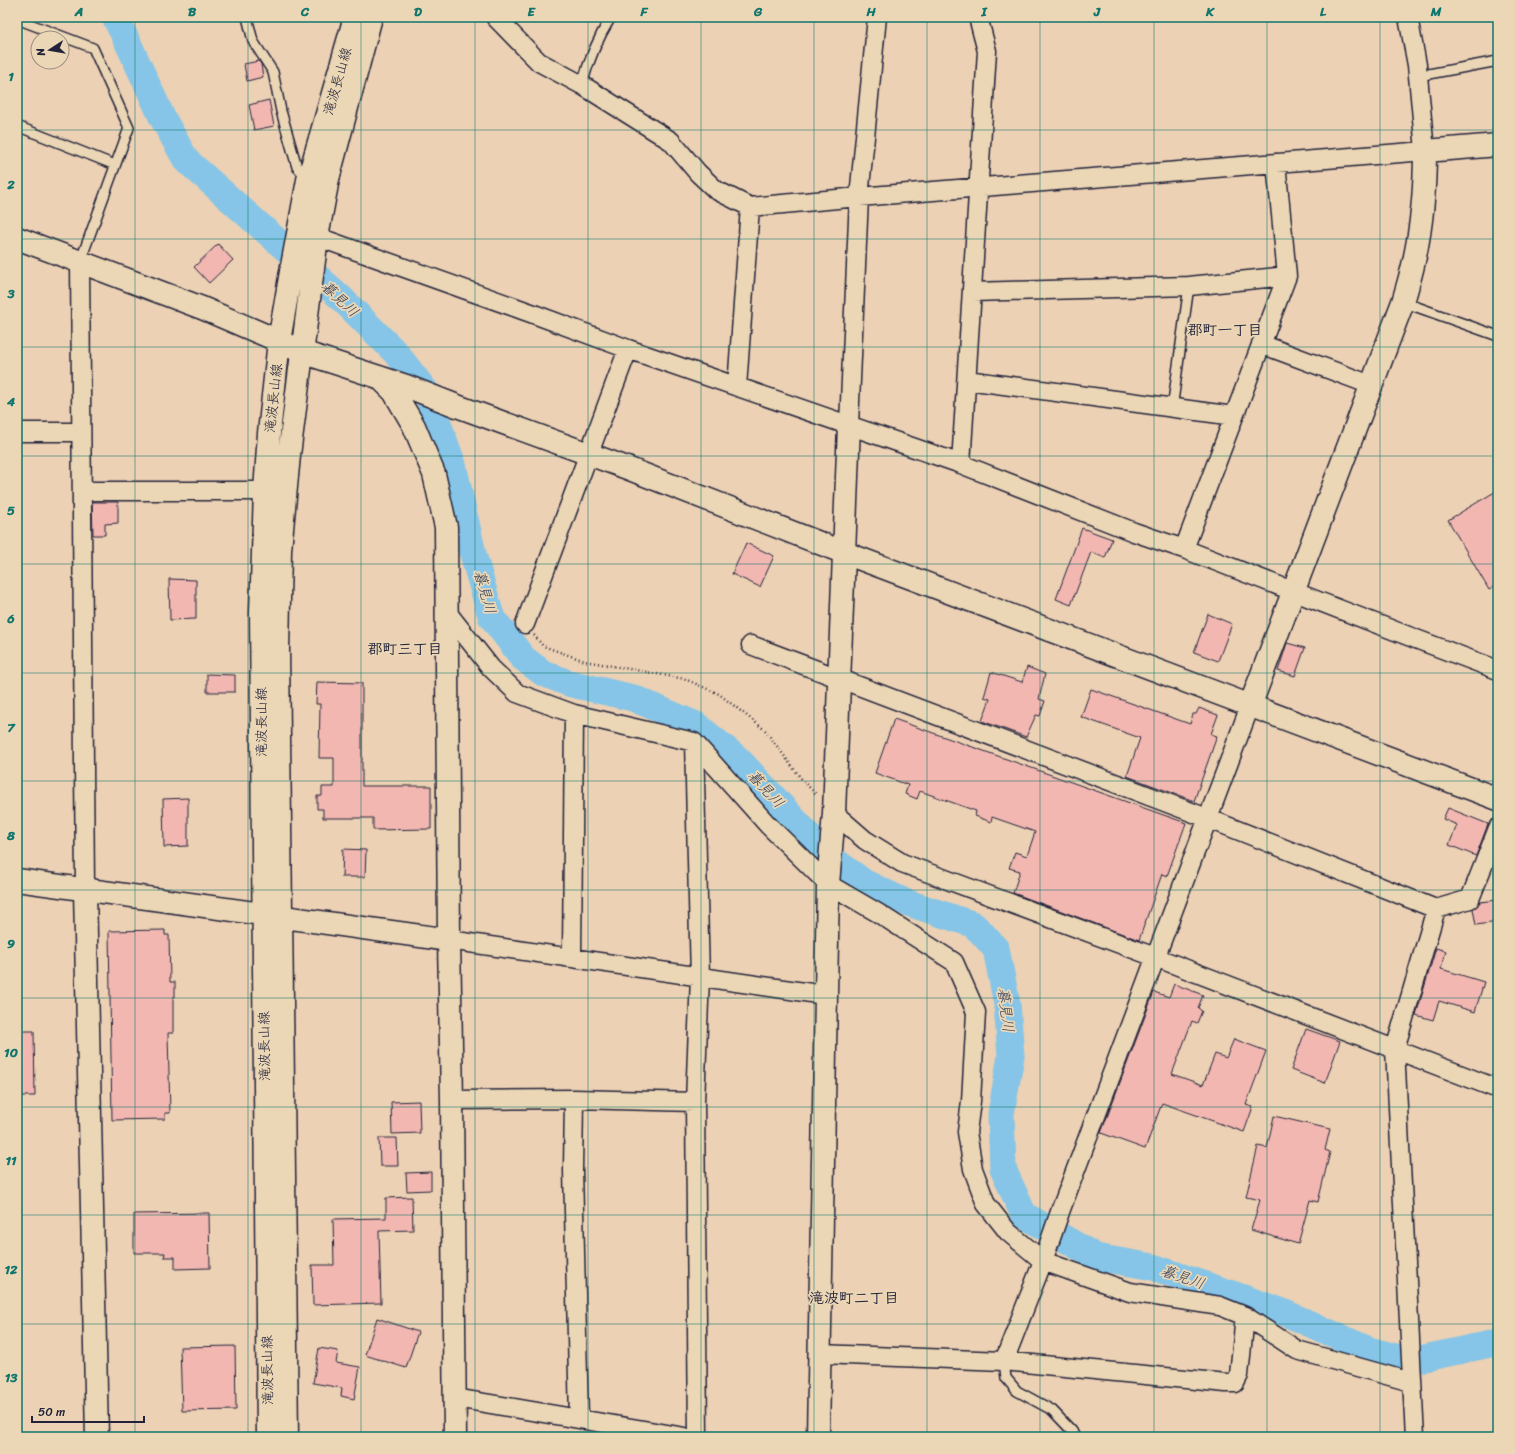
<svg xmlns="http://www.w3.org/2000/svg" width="1515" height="1454" font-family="Sriracha,'Klee One',sans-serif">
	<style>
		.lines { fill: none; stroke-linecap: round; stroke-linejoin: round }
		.river { stroke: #86c5e7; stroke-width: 27 }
		.building { fill: #f2b7b1; stroke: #22223b }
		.lane-casing { stroke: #22223b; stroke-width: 12 }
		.street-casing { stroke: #22223b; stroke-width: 21 }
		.secondary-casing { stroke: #22223b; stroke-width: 25 }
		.path { stroke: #22223b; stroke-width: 2.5; stroke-dasharray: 1 3; stroke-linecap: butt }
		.lane { stroke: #ebd7b5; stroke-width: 9 }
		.street { stroke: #ebd7b5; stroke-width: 18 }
		.secondary { stroke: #ebd7b5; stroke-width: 22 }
		.grid { fill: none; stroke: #0f766e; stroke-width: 1; stroke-opacity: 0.55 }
		.labels { text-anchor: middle; stroke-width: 3.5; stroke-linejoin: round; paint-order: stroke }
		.street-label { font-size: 14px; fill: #22223b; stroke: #ebd7b5 }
		.water-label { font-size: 15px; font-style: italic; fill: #36435d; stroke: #ebd7b5 }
		.neighbourhood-label { font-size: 15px; font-weight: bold; fill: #22223b; stroke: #ebd7b5 }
		.neatline { fill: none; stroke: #0f766e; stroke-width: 1.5 }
		.grid-label { font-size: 13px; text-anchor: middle; font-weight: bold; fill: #0f766e }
	</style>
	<rect width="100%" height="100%" fill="#ecd1b4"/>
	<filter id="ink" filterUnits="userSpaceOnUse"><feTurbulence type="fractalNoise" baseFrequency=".025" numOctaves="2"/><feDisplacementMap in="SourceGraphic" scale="8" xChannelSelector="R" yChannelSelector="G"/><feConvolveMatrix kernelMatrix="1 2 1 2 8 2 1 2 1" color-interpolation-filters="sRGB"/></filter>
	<g filter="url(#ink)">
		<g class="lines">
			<path class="river" d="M115,17l14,28 33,72 24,43 154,137 56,56 31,40 26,72 20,89 18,62 32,42 20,15 25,10 65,15 63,27 42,34 89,96 38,28 40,19 67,22 8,7 16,18 11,55 4,52 -10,58 2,55 21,46 72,42 57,10 82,28 48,17 86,38 42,11 79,-17h8"/>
		</g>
		<path class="building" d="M259,61l2,3 2,13 -16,4 -3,-17z
			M269,100l5,26 -20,4 -5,-25z
			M218,244l15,16 -24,23 -15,-16z
			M1498,490v95l-9,5 -41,-70z
			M92,502h26v21l-13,1v11h-12z
			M1082,528l30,11 -7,19 -14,-6 -20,53 -15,-6z
			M746,543l28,13 -14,31 -28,-13z
			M169,579l27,1v39l-26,1z
			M1208,614l24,10 -14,37 -24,-9z
			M1287,643l18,5 -10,28 -17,-5z
			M1027,667l18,7 -6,25 6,2 -5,15 -4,-1 -10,22 -44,-16 8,-22 -6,-2 7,-25 31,10z
			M207,674l28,1v17h-28z
			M317,682l45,1v103h69v43l-58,1v-12h-50v-9h-6v-13h5v-9h12v-29h-15l1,-54h-4z
			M1091,689l99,35 3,-10h3l3,-6 19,7 -7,19 6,2 -23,65 -67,-25 13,-38 -59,-21z
			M894,719l292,104 -19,53 -5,-2 -23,66 -126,-47 7,-22 -11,-3 6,-16 12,4 8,-24 -43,-15 -1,5 -16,-6 1,-5 -56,-20 -3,8 -12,-5 3,-9 -33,-12z
			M188,798v48l-24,1 -1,-48z
			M1448,808l40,16 -12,32 -27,-11 8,-20 -14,-6z
			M343,849l23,1 -1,27h-23z
			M1498,900v22l-22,3 -3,-16 7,-7z
			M165,930v5h4l1,47h5v15h-2v36h-5l2,80h-5v6l-53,1 -3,-189z
			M1436,948l10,3 -5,18 43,13 -9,30 -36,-11 -6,19 -17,-5z
			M1174,984l29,11 -5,13 4,3 -5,12 -5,-2 -20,53 31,11 12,-31 11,4 8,-19 32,12 -20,54 7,2 -9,25 -82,-29 -17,46 -44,-16 53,-141 15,5z
			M1306,1029l34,12 -15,42 -34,-13z
			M17,1031h17l1,65h-18z
			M419,1101l1,32 -28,1 -1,-32z
			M1274,1116l56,13 -5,21 5,2 -12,50 -8,-2 -12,44 -47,-14 9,-30 -14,-3 12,-51 9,2z
			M379,1138h18l1,28h-18z
			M431,1172v18l-24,1 -1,-18z
			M412,1197l1,33 -34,1 2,72 -68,2 -1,-40h22l-1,-46 53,-1v-20z
			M209,1213l1,55 -35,1v-12h-11l1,-4h-31v-39z
			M377,1318l41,14 -12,36 -41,-13z
			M235,1346l1,64 -54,1 -2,-64z
			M319,1348l19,3 -2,12 24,4 -6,32 -13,-3 1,-8 -29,-5z"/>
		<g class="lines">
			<defs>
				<path id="lane" d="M247,17l6,24 20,31 8,39 16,56 10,11
					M17,19l76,29 36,80 -49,134
					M1418,76l80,-15
					M582,85c6,-23 16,-47 29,-68
					M17,126l98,39
					M1403,302l95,34
					M1172,409l17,-123
					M1004,1361l2,17 11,13 35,19 20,21 3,6"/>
				<path id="street" d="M495,17l44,45 43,23 89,56 27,32 18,17 34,17 109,-10 566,-46 -8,-86 -9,-48
					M304,234l25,7 202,72 97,36 333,115 173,68 50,17 232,90 82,31
					M80,262l5,628
					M973,292l216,-6 98,-10
					M1261,344l110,41
					M967,380l267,36
					M737,387l13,-180
					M849,425l10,-228 18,-180
					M17,432h64
					M961,464l26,-413 -9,-34
					M82,491h183
					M1184,549l103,-273 -11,-113
					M447,612l44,56 26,25 57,21 120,28 74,83 60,59 50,29 76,49 22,50 -5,89 -4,31 6,37 13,35 22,28 35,29 87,31 90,14 25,10 52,34 114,32
					M525,624l103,-275
					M751,645l456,173 229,91
					M694,742l6,235 -5,125 3,335
					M834,813l31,27 37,23 253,94 343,132
					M449,940l376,55
					M572,958l2,-244
					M574,1099l-1,71 6,249
					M452,1100l122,-1 121,3
					M819,1354l185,7 222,22h9l4,-8 6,-59
					M1004,1361l39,-100 18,-52 189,-503
					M455,1398l230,39
					M1415,1437l-20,-388 41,-140 34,-10 28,-71"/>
				<path id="secondary" d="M17,238l185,70 77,33 23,11 104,34 51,20 170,62 218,85 653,246
					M379,377l15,15 20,34 20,48 12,53 3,413 3,160 3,337
					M1250,706l153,-404c4,-14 8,-27 11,-41 8,-36 11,-73 11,-110l73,-6
					M17,880l432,60
					M85,890l12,547
					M268,1437l-7,-824 4,-122 4,-58 10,-92 13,-75 16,-86 47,-163
					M287,1437l-9,-787 2,-100 9,-95 28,-218 11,-58 43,-162
					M818,1437l10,-553 6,-71 15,-388"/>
			</defs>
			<use href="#lane" class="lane-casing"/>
			<use href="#street" class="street-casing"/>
			<use href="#secondary" class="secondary-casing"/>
			<path class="path" d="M534,635l9,11 42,15 100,18 34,15 46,36 38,51 14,14"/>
			<use href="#lane" class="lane"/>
			<use href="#street" class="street"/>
			<use href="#secondary" class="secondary"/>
		</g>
	</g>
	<path class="grid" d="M135,17v1420M248,17v1420M361,17v1420M475,17v1420M588,17v1420M701,17v1420M814,17v1420M927,17v1420M1040,17v1420M1154,17v1420M1267,17v1420M1380,17v1420M17,130h1481M17,239h1481M17,347h1481M17,456h1481M17,564h1481M17,673h1481M17,781h1481M17,890h1481M17,998h1481M17,1107h1481M17,1215h1481M17,1324h1481"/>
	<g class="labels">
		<g class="street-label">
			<text transform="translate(337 81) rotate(-74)" y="5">滝波長山線</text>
			<text transform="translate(273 398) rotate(-84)" y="5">滝波長山線</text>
			<text transform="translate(261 722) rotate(-90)" y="5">滝波長山線</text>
			<text transform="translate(264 1046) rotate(-91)" y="5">滝波長山線</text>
			<text transform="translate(267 1370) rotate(-91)" y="5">滝波長山線</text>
		</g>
		<g class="water-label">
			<text transform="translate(340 299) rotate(43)" y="5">暮見川</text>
			<text transform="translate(485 592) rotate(74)" y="5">暮見川</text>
			<text transform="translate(766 789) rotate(47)" y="5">暮見川</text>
			<text transform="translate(1006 1010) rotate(83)" y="5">暮見川</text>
			<text transform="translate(1183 1277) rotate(19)" y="5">暮見川</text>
		</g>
		<g class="neighbourhood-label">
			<text x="1225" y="335">郡町一丁目</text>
			<text x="405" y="654">郡町三丁目</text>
			<text x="854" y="1303">滝波町二丁目</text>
		</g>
	</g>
	<rect width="1515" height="1454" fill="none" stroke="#ebd7b5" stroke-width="44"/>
	<g transform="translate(50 50) rotate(258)"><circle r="19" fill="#ebd7b5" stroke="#9b8f84"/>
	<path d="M0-3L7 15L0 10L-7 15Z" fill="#22223b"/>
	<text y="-6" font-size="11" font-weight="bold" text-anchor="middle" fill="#22223b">N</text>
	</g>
	<path d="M32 1416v6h112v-6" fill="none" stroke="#22223b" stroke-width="2"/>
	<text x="38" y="1416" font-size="12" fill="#22223b" stroke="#ebd7b5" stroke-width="3" paint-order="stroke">50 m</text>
	<rect x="22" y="22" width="1471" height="1410" class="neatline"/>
	<g class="grid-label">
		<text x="79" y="16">A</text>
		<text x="192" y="16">B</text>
		<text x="305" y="16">C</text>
		<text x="418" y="16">D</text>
		<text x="531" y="16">E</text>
		<text x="644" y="16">F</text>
		<text x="758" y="16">G</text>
		<text x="871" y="16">H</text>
		<text x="984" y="16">I</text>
		<text x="1097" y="16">J</text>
		<text x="1210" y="16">K</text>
		<text x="1323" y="16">L</text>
		<text x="1436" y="16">M</text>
		<text x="11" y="81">1</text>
		<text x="11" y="189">2</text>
		<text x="11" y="298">3</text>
		<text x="11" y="406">4</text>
		<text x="11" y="515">5</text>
		<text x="11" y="623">6</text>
		<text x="11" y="732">7</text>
		<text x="11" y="840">8</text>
		<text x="11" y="948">9</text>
		<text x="11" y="1057">10</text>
		<text x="11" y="1165">11</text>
		<text x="11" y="1274">12</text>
		<text x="11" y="1382">13</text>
	</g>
</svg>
